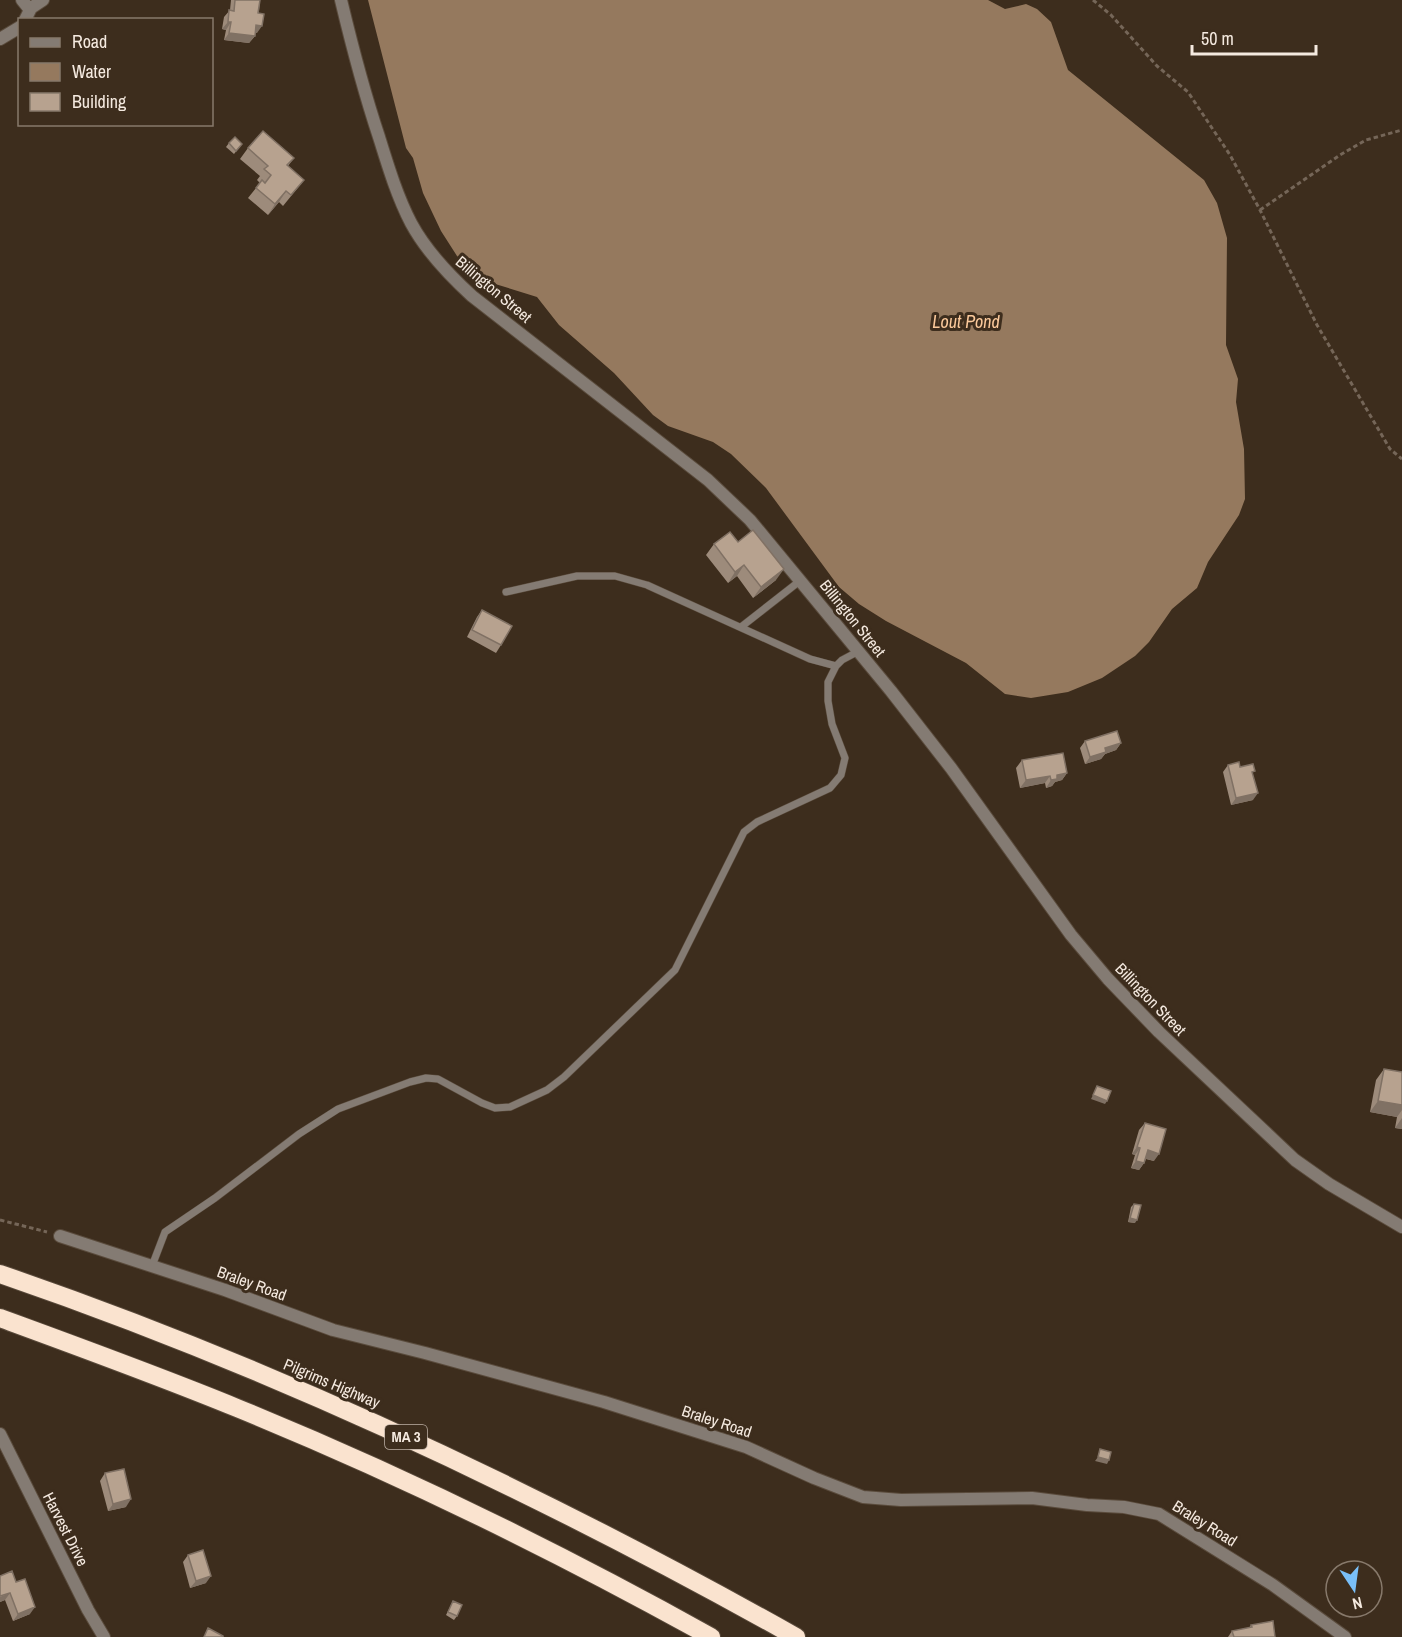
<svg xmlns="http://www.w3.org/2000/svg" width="1402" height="1637" font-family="'Archivo Narrow',sans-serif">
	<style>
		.water { fill: #95795e }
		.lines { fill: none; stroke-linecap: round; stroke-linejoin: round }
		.service-casing { stroke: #5a4b3c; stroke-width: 8 }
		.minor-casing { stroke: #5a4b3c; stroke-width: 14 }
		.tertiary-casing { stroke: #5a4b3c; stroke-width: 14 }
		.motorway-casing { stroke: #5a4b3c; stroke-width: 20 }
		.path { stroke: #756658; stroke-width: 3; stroke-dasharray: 4.5 3; stroke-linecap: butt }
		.service { stroke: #847b73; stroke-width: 7 }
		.minor { stroke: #847b73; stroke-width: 12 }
		.tertiary { stroke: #847b73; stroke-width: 12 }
		.motorway { stroke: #fae3cf; stroke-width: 18 }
		.wall { fill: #9d8b7b }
		.shaded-wall { fill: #807164 }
		.building { fill: #b7a28f; stroke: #807164; stroke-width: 1.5 }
		.labels { text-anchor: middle; stroke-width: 6; stroke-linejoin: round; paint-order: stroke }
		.shield { fill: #3d2d1d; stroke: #beb1a6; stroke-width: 1.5 }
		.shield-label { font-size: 15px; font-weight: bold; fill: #f5eae0 }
		.street-label { font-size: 16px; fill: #f5eae0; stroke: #3d2d1d }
		.water-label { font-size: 18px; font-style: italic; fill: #fbc99b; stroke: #3d2d1d }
	</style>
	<rect width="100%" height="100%" fill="#3d2d1d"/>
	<path class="water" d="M368,0h620l17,9 21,-5 11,5 14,13 17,48 136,110 13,23 10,35 -1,107 12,34 -2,23 8,47 1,50 -6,16 -31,47 -11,26 -25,21 -23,33 -14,14 -33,22 -34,14 -37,6 -26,-4 -39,-31 -80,-42 -27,-17 -20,-17 -73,-99 -35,-34 -18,-12 -45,-16 -15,-11 -39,-42 -55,-48 -22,-28 -45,-14 -22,-14 -13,-13 -16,-25 -18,-38 -10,-35 -7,-10z"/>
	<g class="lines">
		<defs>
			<path id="service" d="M506,592l71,-16h38l32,9 163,74 26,7
				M741,627l60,-47
				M152,1266l13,-34 50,-34 84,-64 39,-25 72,-27 16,-4 12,1 44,24 13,5 15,-1 37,-17 17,-13 111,-107 69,-138 13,-10 73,-34 11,-13 4,-17 -13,-34 -4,-23v-19l8,-16 6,-6 17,-9"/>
			<path id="minor" d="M22,0l8,10
				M25,20l6,-12 12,-8
				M0,39l20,-12
				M60,1236l165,54 108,40 92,23 179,49 142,45 68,31 49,19 38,3 131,-2 55,7 37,2 35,7 114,71 72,52
				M0,1434l88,176 16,27"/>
			<path id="tertiary" d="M341,0c11,46 23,92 38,137 9,29 18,59 32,86 15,28 38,52 61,73l236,184 42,40 141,171 60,77 120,167 37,44 51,53 136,128 34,24 73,43"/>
			<path id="motorway" d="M0,1274c277,95 541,220 796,363
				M0,1318c79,29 159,58 237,90 162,66 321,144 474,229"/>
		</defs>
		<use href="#service" class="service-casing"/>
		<use href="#minor" class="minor-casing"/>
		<use href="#tertiary" class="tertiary-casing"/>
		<use href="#motorway" class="motorway-casing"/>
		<path class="path" d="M1093,0l18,15 46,51 31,26 42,63 30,55 57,115 73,124 12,10
			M1260,210l80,-55 26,-15 36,-10
			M0,1220l47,12"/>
		<use href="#service" class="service"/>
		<use href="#minor" class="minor"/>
		<use href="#tertiary" class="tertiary"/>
		<use href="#motorway" class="motorway"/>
	</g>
	<path class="wall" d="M231,0h29l-3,33h-2v3l-6,7 -25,-3 2,-10 -4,-1 2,-12 6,-7z
		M229,143l13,1 -8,10 -8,-7z
		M248,148l46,10 -6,8 16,14 -8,10 -13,16 -4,-4 -11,13 -20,-17 12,-15 -3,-3 3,-4 -20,-17z
		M738,542l38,38 -23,18 -16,-22 -9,7 -22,-28 8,-11z
		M482,610l19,35 -5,8 -29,-16 10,-20z
		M1085,741l36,2 -5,7 -11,4 -4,5 -16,5 -5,-16z
		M1022,760l45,13 -5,7 -7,2 -3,4 -6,2 -1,-5 -25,5 -4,-20z
		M1228,765l12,2 13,7v26l-22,5 -8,-33z
		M1384,1069l18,3v57l-7,-1 2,-11 -27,-5 6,-32z
		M1145,1123l9,38 -8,-2 -2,4 -5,7 -8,-2 4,-13 -3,-1 7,-24z
		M1134,1204l1,19 -7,-1 3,-15z
		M105,1473l21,34 -18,4 -8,-30z
		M188,1555l18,28 -16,5 -7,-26z
		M0,1576l30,38 -17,7 -8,-21 -5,2z
		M453,1601l4,15 -3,4 -8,-5z
		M1251,1625l24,12h-47l4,-6 17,-3z"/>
	<path class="shaded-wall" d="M228,22h3l-5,8 -4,-1z
		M256,25l6,1 -5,7h-6z
		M229,33l26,3 -6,7 -25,-3z
		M286,191l-7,11 -11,13 7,-11z
		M744,565l-7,11 -9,7 7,-11z
		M784,569l-8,11 -23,18 8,-11z
		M1121,743l-5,7 -11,4 -4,5 -16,5 5,-7 15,-9z
		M1067,773l-5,7 -7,2 -3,4 -6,2 5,-8 6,-5z
		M1050,776l-5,7 -25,5 6,-8z
		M1258,793l-5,7 -22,5 5,-7z
		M1093,1095l14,6 -2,3 -14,-5z
		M1378,1101l24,4v5l-5,7 -27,-5z
		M1402,1118v11l-7,-1z
		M1137,1147l3,1 -5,7 -3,-1z
		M1148,1150l11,4 -5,7 -11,-3z
		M1136,1161l8,2 -5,7 -8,-2z
		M1130,1218l7,2 -2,3 -7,-1z
		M1098,1457l11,3 -2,4 -12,-3z
		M131,1499l-5,8 -18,4 5,-7z
		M211,1576l-5,7 -16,5 6,-7z
		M10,1593l-5,7 -5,2v-5z
		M35,1607l-5,7 -17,7 5,-7z"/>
	<path class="building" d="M235,0h25l-2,13 6,1 -2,12 -6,-1 -1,11 -26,-3 2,-11h-3l1,-12 5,1z
		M263,131l31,27 -7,7 17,15 -13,15 -5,-4 -11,13 -19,-16 6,-8 3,3 6,-8 -7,-6 4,-3 -20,-18z
		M235,137l7,7 -6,7 -7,-8z
		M753,530l31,39 -23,18 -17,-22 -9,7 -21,-28 16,-12 8,10z
		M482,610l30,16 -11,19 -29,-15z
		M1117,731l4,12 -16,5 1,4 -16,5 -5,-16z
		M1063,753l4,20 -10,2v4l-6,1 -1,-4 -24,4 -4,-20z
		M1239,762l1,5 13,-3 2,7 -3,1 6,21 -22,5 -8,-33z
		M1384,1069l18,3v33l-24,-4z
		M1097,1086l14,5 -4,10 -14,-6z
		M1145,1123l21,6 -7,25 -11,-4 -4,13 -8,-2 4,-13 -3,-1z
		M1134,1204l7,1 -4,15 -7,-2z
		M1100,1449l11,3 -2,8 -11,-3z
		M124,1469l7,30 -18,5 -8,-31z
		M203,1550l8,26 -15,5 -8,-26z
		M12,1571l4,11 9,-3 10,28 -17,7 -8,-21 -10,3v-20z
		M453,1601l9,4 -5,11 -9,-4z
		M1273,1621l2,16h-41l-2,-6 20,-4 -1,-2z
		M208,1628l15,8v1h-19z"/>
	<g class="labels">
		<rect class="shield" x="385" y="1425" width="42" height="24" rx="4.5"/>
		<g class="shield-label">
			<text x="406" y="1442">MA 3</text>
		</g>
		<g class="street-label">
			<text transform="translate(494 289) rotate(40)" y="6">Billington Street</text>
			<text transform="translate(853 618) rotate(51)" y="6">Billington Street</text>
			<text transform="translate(1151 999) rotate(46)" y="6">Billington Street</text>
			<text transform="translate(252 1283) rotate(20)" y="6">Braley Road</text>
			<text transform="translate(332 1383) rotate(23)" y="6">Pilgrims Highway</text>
			<text transform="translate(717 1421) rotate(18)" y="6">Braley Road</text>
			<text transform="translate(1205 1523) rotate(32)" y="6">Braley Road</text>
			<text transform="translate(66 1529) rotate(63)" y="6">Harvest Drive</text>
		</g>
		<g class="water-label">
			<text x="966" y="328">Lout Pond</text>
		</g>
	</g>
	<rect x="18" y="18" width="195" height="108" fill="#3d2d1d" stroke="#87796b" stroke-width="1.5"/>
	<rect x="30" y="38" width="30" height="9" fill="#847b73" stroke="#87796b" stroke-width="1.5"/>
	<text x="72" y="48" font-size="18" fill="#f5eae0">Road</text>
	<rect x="30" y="63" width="30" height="18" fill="#95795e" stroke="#87796b" stroke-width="1.5"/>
	<text x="72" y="78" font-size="18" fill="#f5eae0">Water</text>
	<rect x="30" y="93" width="30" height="18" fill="#b7a28f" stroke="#87796b" stroke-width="1.5"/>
	<text x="72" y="108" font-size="18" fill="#f5eae0">Building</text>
	<g transform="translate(1354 1589) rotate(167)"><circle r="28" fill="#3d2d1d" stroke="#87796b" stroke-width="1.5"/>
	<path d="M0-4.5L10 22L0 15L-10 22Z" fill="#79bff8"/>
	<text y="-9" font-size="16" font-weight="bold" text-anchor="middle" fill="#f5eae0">N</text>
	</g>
	<path d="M1192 45v9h124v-9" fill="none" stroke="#f5eae0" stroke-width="3"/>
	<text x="1201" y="45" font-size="18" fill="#f5eae0" stroke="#3d2d1d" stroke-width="4.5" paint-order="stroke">50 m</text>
</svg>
